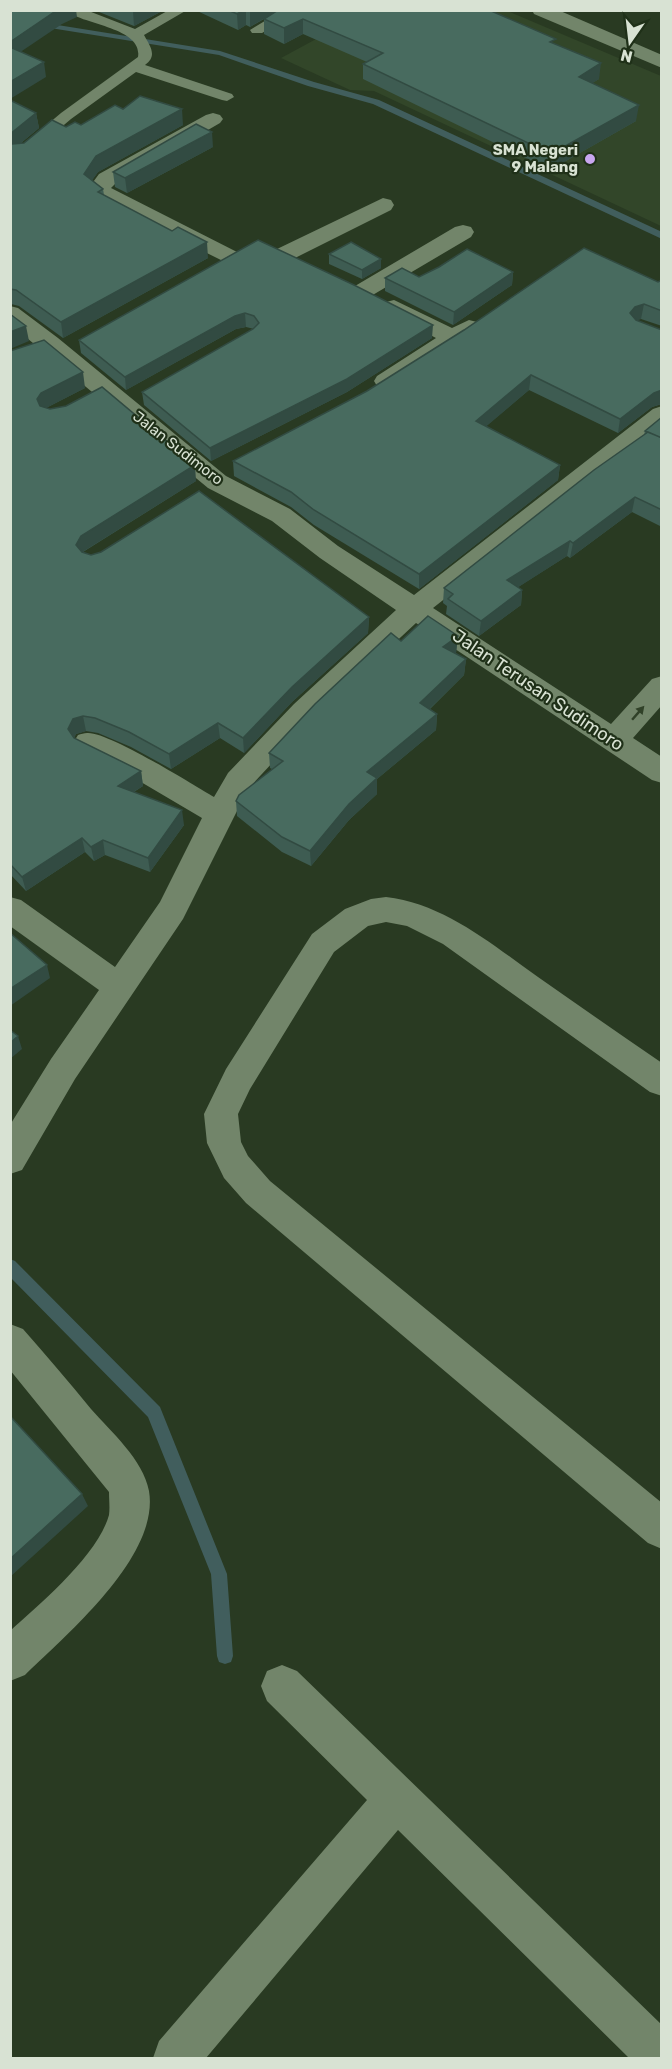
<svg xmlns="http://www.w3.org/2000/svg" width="672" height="2069" font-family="Rubik,sans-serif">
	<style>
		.built { fill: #324629 }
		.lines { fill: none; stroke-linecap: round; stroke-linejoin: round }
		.stream { fill: #415e5d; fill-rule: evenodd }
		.service { fill: #72856a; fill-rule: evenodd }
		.minor { fill: #72856a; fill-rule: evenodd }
		.wall { fill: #3e5c52 }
		.shaded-wall { fill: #324b42 }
		.building { fill: #486b5f; stroke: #324b42; stroke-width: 1.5 }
		.oneway { fill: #304128 }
		.poi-dot { fill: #c8a6ef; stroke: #1f3018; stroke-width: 2 }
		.labels { text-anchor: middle; stroke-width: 4.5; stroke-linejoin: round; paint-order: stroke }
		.far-poi-label { font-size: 15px; font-weight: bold; fill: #d8e2d3; stroke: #1f3018; text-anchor: end }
		.far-street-label { font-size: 15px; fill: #d8e2d3; stroke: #1f3018 }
		.street-label { font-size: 18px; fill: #d8e2d3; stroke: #1f3018 }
	</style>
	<rect width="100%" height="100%" fill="#293a22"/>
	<path class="built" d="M505,10l156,66v150l-287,-135 -24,-1 -69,-32 87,-47z"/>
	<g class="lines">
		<path class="stream" d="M10,10l35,13 175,28 94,31 65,18 283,132v7l-289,-135 -65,-18 -89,-31 -175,-28 -34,-12z
			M10,1259l5,2 145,146 67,167 6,82 -2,6 -6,2 -6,-2 -2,-6 -6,-82 -63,-157 -138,-140z"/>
		<path class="service" d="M65,10h21l49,19 34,-19h18l-43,25c6,11 14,21 1,30l87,29 2,3 -7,4 -5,-1 -86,-28 -65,47 -32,27h-10l-3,-3 3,-3 32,-27 77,-56c5,-30 -56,-32 -73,-47z
			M283,10h18l-39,23h-10l-2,-3z"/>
		<path class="minor" d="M532,10h26l104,45v13l-128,-54z
			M213,113l7,2 3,4 -3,4 -105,61 -4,4 128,65 3,5 -3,5 -8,2 -131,-65 -12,-11 11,-15 107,-59z
			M383,198l8,2 3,5 -3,5 -98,49 -8,2 -8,-2 -3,-5 3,-5z
			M463,225l8,2 3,5 -3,5 -100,59 -8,2 -8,-2 -3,-5 3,-5 100,-59z
			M394,300l58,28 17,-8 8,2 4,5 -19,16 -67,43 -9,2 -9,-2 -3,-5 3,-5 59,-38 -50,-26 -4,-5 4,-5z
			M10,306l8,2 40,30 168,138 64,33 48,37 76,49 239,-186 9,-3v21l-229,181 178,116 41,-45 10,-3v29l-29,33 29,19v26l-10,-3 -236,-157 -102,95 -66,71 -65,130 -108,160 -53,91 -12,4v-49l41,-66 48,-69 -89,-64v-29l11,3 94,67 45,-65 42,-84 -78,-46 -46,-21 -5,-8 5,-8c3,-1 6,-2 9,-2 20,-2 105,51 127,64l14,-24 66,-69 102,-94 -76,-52 -48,-37 -64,-33 -198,-164z
			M386,897c59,7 105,47 152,80 41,29 82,57 124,86v33l-12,-4 -207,-148 -36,-18 -21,-4 -18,4 -34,26 -84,137 -12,25 3,28 7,14 22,25 392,322v46l-14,-6 -402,-340 -22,-25 -17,-35 -3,-29 22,-45 86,-135 33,-25 26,-10z
			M10,1324l13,5c23,26 46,53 68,80 20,23 52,50 58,82 11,65 -82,143 -124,184l-15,6v-50c30,-27 88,-76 99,-116 1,-7 0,-16 0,-23l-99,-122z
			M282,1665l15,6 365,354v33h-33l-231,-228 -192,228h-53l6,-17 208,-241 -100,-99 -6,-15 6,-15z"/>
	</g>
	<path class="wall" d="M94,10h70l-30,16z
		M195,10h83l277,34 44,35 -7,4 44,38 -86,49 -187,-91v-15l4,-2 -64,-28 -19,10 -20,-10v-15l-14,8 -4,-2 -8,5z
		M10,100l26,13 3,15 -18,15h3l42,-16 15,-2 42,-16 60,16 -85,47 -6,8 11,9 1,6 104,63 -145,80 -44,-32 -8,-2z
		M213,147l-86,46 -12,-6 -2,-15z
		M258,240l174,98 -85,54 -136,69 -67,-56 -2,-13 112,-63 -8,-2 -10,2 -110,61 -45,-37 -2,-13z
		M329,254l52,5v9l-19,11 -33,-15z
		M513,272l-1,13 -59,40 -68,-34v-13z
		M662,280v46l-21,-7 -5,1 26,10v74l-10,3 -34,26 -89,-43 -43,36 74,39 -2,15 -139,109 -105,-64 -23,-18 -57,-31 -1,-15 425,-179z
		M10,351l75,37 -39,20 150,73 -113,71 8,3 278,62 -1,16 -76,69 -48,51 -24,-15 -49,31 -40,-22 -33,-14 -12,-2 -10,3 -2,4 67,33 2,15 -9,6 50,33 -34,47 -45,-17 -11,6 -9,-9 -59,39 -16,-17z
		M662,417v110l-30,-15 -62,46 -3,-2 -49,31 4,3 -1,15 -42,31 -33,-22 1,-8 -4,-3 1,-15 200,-153 1,-4z
		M458,636l-2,17h-1l11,6 -2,16 -34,34 7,5 -1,16 -59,49v15l-28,26 -38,46 -29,-14 -45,-36 -1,-15 36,-32 -2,-1 -1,-15 132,-112z"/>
	<path class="shaded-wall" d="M57,10h19l1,7 -15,7 -52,35v-17z
		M133,10h31l-30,16 -1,-15z
		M244,10h2v15l-8,5 -1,-16z
		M252,10h26l-28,17v-15z
		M303,19v15l-19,10v-16z
		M44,62l2,15 -36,22v-17z
		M601,63l-2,16 -22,14 2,-16z
		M639,105l-3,16 -86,49 1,-16z
		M182,109l1,16 -85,47 -12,17 -2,-15 12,-18z
		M36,113l3,15 -29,24v-18z
		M212,132l1,15 -86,46 -2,-15z
		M207,242l1,16 -145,80 -2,-16z
		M381,259v9l-19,11v-9z
		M513,272l-1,13 -59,40 1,-13z
		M644,304l-3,15 -9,3 -2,-9 5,-6z
		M245,313l1,14 -10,2 -110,61 -1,-13 110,-61z
		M433,325l-1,13 -85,54 -136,69 -1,-13z
		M26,326l3,15 -19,8v-17z
		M83,372l2,16 -41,21 -4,6 -3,-16 4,-6z
		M531,375l-2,15 -54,46 1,-15z
		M662,390l-1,14 -9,3 -34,26 2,-14 34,-26z
		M195,465l1,16 -112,70 -5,9 -3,-15 5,-9z
		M560,465l-2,15 -139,109v-15z
		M635,497l-3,15 -62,46 3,-15z
		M570,541l-3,15 -61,39 1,-15z
		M522,590l-1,15 -42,31 2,-15z
		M369,617l-1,16 -76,69 -48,51 -1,-15 49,-51z
		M458,636l-2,17 -14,10 1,-16z
		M466,659l-2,16 -45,44 1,-16z
		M437,714l-1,16 -59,49v15l-28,26 -38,46 -1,-15 57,-79z
		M83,716l3,15 -10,3 -5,10 -3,-15 5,-10z
		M218,723l2,15 -49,31 -2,-15z
		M141,771l2,15 -23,14 -2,-14z
		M182,810l2,15 -34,47 -2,-14z
		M82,838l3,14 -59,39 -4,-14z
		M103,840l2,15 -11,6 -3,-14z
		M47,965l3,13 -40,28v-17z
		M18,1036l4,13 -12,10v-16z
		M82,1494l6,12 -78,71v-18z"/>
	<path class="building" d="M10,10h47l-47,32z
		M228,10h16l-7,4z
		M278,10h211l67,29 -6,3 51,21 -22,14 60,28 -88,49 -188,-90 20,-11 -80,-34 -19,9 -20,-9z
		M10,47l34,15 -34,20z
		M140,96l42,13 -86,47 -12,18 19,15 -5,3 74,39 6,-4 29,15 -146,80 -45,-32 -6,-1v-148l2,3 12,-1 28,-23 14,7 9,-5 6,3 34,-20 8,4z
		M10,100l26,13 -26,21z
		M196,124l16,8 -87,46 -12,-6z
		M258,240l96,45 79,40 -86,54 -137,69 -68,-56 111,-63 6,-6 -5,-7 -9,-3 -10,3 -110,61 -46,-37z
		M351,242l30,17 -19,11 -33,-16z
		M584,248l74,34 4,-2v31l-18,-7 -9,3 -5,6 6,7 26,10v60l-8,3 -34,26 -89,-44 -55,46 84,44 -141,109 -105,-64 -23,-18 -58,-31 134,-70 97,-61z
		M467,249l46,23 -59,40 -69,-34 17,-10 17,9 20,-10z
		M10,314l16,12 -16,6z
		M44,340l39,32 -42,21 -4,6 3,7 10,3 16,-3 36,-19 93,78 -114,71 -5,9 6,7 9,3 10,-3 98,-61 170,126 -77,70 -49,51 -25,-15 -49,31 -40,-22 -34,-14 -12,-2 -10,3 -5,10 6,9 67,33 -23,15 64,24 -34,48 -45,-18 -12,7 -9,-9 -60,39 -12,-13v-513z
		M662,417v21l-17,-7z
		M648,432l14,6v72l-27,-13 -62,46 -3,-2 -63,39 15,10 -41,31 -33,-22 5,-5 -9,-6 150,-118z
		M428,616l30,20 -15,11 23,12 -46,44 17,11 -70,58 10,6 -28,26 -39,47 -28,-14 -46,-36 3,-6 44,-34 -14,-8 46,-49 76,-71 10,8z
		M10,933l37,32 -37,24z
		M10,1030l8,6 -8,7z
		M10,1416l72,78 -72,65z"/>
	<defs><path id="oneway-solid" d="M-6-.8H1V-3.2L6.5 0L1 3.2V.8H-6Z" transform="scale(1.5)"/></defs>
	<use class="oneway" href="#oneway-solid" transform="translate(638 713) rotate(-49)"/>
	<circle class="poi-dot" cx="590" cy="159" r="6"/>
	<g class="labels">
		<g class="far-poi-label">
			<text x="578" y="155">SMA Negeri<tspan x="578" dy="17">9 Malang</tspan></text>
		</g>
		<g class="far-street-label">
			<text transform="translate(178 448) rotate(38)" y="5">Jalan Sudimoro</text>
		</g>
		<g class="street-label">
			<text transform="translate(538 690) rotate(34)" y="6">Jalan Terusan Sudimoro</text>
		</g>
	</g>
	<rect width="672" height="2069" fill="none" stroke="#d8e2d3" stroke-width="24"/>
	<g transform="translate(630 42) rotate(194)" stroke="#1f3018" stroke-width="4.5" paint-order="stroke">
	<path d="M0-4.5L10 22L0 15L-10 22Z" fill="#d8e2d3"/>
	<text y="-9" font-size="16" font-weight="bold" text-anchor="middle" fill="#d8e2d3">N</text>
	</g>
</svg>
